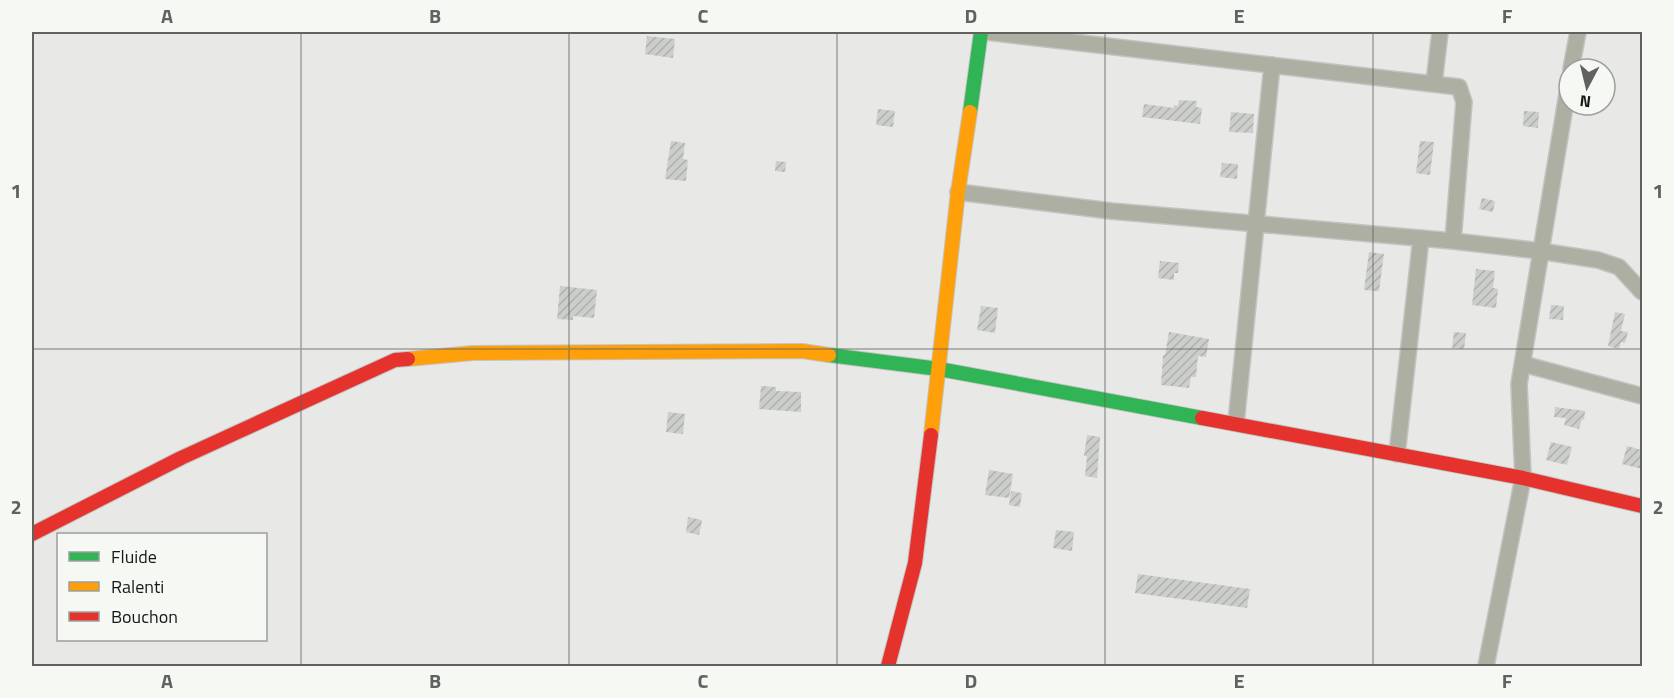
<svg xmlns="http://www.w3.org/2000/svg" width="1674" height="698" font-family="'Titillium Web',sans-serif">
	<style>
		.building { fill: url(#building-hatch) }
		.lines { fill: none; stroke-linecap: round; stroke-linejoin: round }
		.street-casing { stroke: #c3c4c2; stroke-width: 18 }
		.fast-casing { stroke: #c3c4c2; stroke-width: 16 }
		.slow-casing { stroke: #c3c4c2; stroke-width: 16 }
		.jam-casing { stroke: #c3c4c2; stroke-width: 16 }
		.street { stroke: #acafa2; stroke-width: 15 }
		.fast { stroke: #30b455; stroke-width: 14 }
		.slow { stroke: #ff9f0a; stroke-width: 14 }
		.jam { stroke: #e5322d; stroke-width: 14 }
		.grid { fill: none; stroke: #616260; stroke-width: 1.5; stroke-opacity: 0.55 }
		.neatline { fill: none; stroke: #616260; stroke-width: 2 }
		.grid-label { font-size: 20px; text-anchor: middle; font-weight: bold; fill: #616260 }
	</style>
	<defs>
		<pattern id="building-hatch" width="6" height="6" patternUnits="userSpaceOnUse" patternTransform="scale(1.5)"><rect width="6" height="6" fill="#cccecc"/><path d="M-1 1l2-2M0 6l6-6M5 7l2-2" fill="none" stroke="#aeb0ae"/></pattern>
	</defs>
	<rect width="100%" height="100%" fill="#e8e9e7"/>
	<path class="building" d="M647,36l28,3 -2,19 -28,-4z
		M1179,100l18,1 -1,6 6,1 -2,16 -58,-7 2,-13 30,4v-3l4,1z
		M878,109l17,2 -2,16 -17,-2z
		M1524,111l15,1 -1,16 -15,-2z
		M1231,112l23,2 -1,19 -24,-1z
		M671,141l14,2 -2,16 5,1 -2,21 -21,-2z
		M1420,141l14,1 -4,33 -14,-2z
		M776,161l10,1 -1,10 -10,-1z
		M1222,163l16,1 -1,15 -17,-2z
		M1482,198l13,3 -2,11 -14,-3z
		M1369,252l15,2 -5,37 -15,-1z
		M1160,261l19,2 -1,10h-4v7l-16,-2z
		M1476,269l19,2 -2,17 5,1 -2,19 -24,-3z
		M560,286l37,4 -3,28 -21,-2v4l-16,-1z
		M1551,305l13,1 -1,14 -14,-1z
		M981,306l17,2 -3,25 -18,-3z
		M1615,312l10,2 -4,17 7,1 -3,11 -4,-1 -2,7 -11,-3z
		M1169,332l40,7 -3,18 -8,-1 -2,21h-5l-2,11 -28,-3 2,-30h2z
		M1454,332l12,1 -2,16 -12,-1z
		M761,386l15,1v4l25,1v20l-42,-3z
		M1555,407l30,4 -1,9 -2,-1 -3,10 -15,-4 2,-7 -12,-1z
		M668,412l17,2 -2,20 -17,-2z
		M1087,435l13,2 -3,41 -12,-2 2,-20h-3z
		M1551,442l21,5 -5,18 -21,-5z
		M1627,446l15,4v19l-20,-5z
		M989,470l24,4 -4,24 -24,-3z
		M1011,491l11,2 -2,14 -11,-2z
		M688,517l14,3 -3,15 -13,-3z
		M1056,530l18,2 -2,19 -19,-3z
		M1138,574l112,15 -3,19 -112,-15z"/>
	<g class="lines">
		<defs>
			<path id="street" d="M987,32l472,55 5,15 -11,139
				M1571,69l7,-37
				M1434,83l6,-51
				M958,192l153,19 342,30 87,10 58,9 21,7 23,25
				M1523,364l119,32
				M1236,423l36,-358
				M1397,454l24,-216
				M1486,666l37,-188 -4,-94 50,-302"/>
			<path id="fast" d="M970,112l11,-80
				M829,355l110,14 263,49"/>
			<path id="slow" d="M408,359l65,-6 329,-2 27,4
				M931,435l27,-243 12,-80"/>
			<path id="jam" d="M1202,418l321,60 119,28
				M32,534l149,-76 214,-98 13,-1
				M888,666l27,-103 16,-128"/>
		</defs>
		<use href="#street" class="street-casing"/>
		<use href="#fast" class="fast-casing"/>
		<use href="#slow" class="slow-casing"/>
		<use href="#jam" class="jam-casing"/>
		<use href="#street" class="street"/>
		<use href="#fast" class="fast"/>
		<use href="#slow" class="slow"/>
		<use href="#jam" class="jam"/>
	</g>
	<path class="grid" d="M301,32v634M569,32v634M837,32v634M1105,32v634M1373,32v634M32,349h1610"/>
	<rect width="1674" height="698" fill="none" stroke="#f6f8f4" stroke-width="66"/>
	<rect x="57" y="533" width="210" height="108" fill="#f6f8f4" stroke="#9d9f9c" stroke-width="1.5"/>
	<rect x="69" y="552" width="30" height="9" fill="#30b455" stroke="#9d9f9c" stroke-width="1.5"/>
	<text x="111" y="563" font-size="18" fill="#181917">Fluide</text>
	<rect x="69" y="582" width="30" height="9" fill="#ff9f0a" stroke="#9d9f9c" stroke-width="1.5"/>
	<text x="111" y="593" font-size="18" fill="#181917">Ralenti</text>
	<rect x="69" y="612" width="30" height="9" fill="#e5322d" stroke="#9d9f9c" stroke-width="1.5"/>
	<text x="111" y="623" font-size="18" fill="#181917">Bouchon</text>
	<g transform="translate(1587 87) rotate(187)"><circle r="28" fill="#f6f8f4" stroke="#9d9f9c" stroke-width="1.5"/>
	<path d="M0-4.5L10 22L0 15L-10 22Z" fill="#616260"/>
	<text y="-9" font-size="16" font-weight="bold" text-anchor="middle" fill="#181917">N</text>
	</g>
	<rect x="33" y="33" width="1608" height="632" class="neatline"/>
	<g class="grid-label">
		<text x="167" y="23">A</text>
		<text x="435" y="23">B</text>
		<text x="703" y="23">C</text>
		<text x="971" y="23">D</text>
		<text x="1239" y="23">E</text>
		<text x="1507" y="23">F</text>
		<text x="16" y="198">1</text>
		<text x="1658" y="198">1</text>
		<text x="16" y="514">2</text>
		<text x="1658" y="514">2</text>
		<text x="167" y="688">A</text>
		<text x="435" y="688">B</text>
		<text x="703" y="688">C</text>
		<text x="971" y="688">D</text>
		<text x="1239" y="688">E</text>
		<text x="1507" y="688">F</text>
	</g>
</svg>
